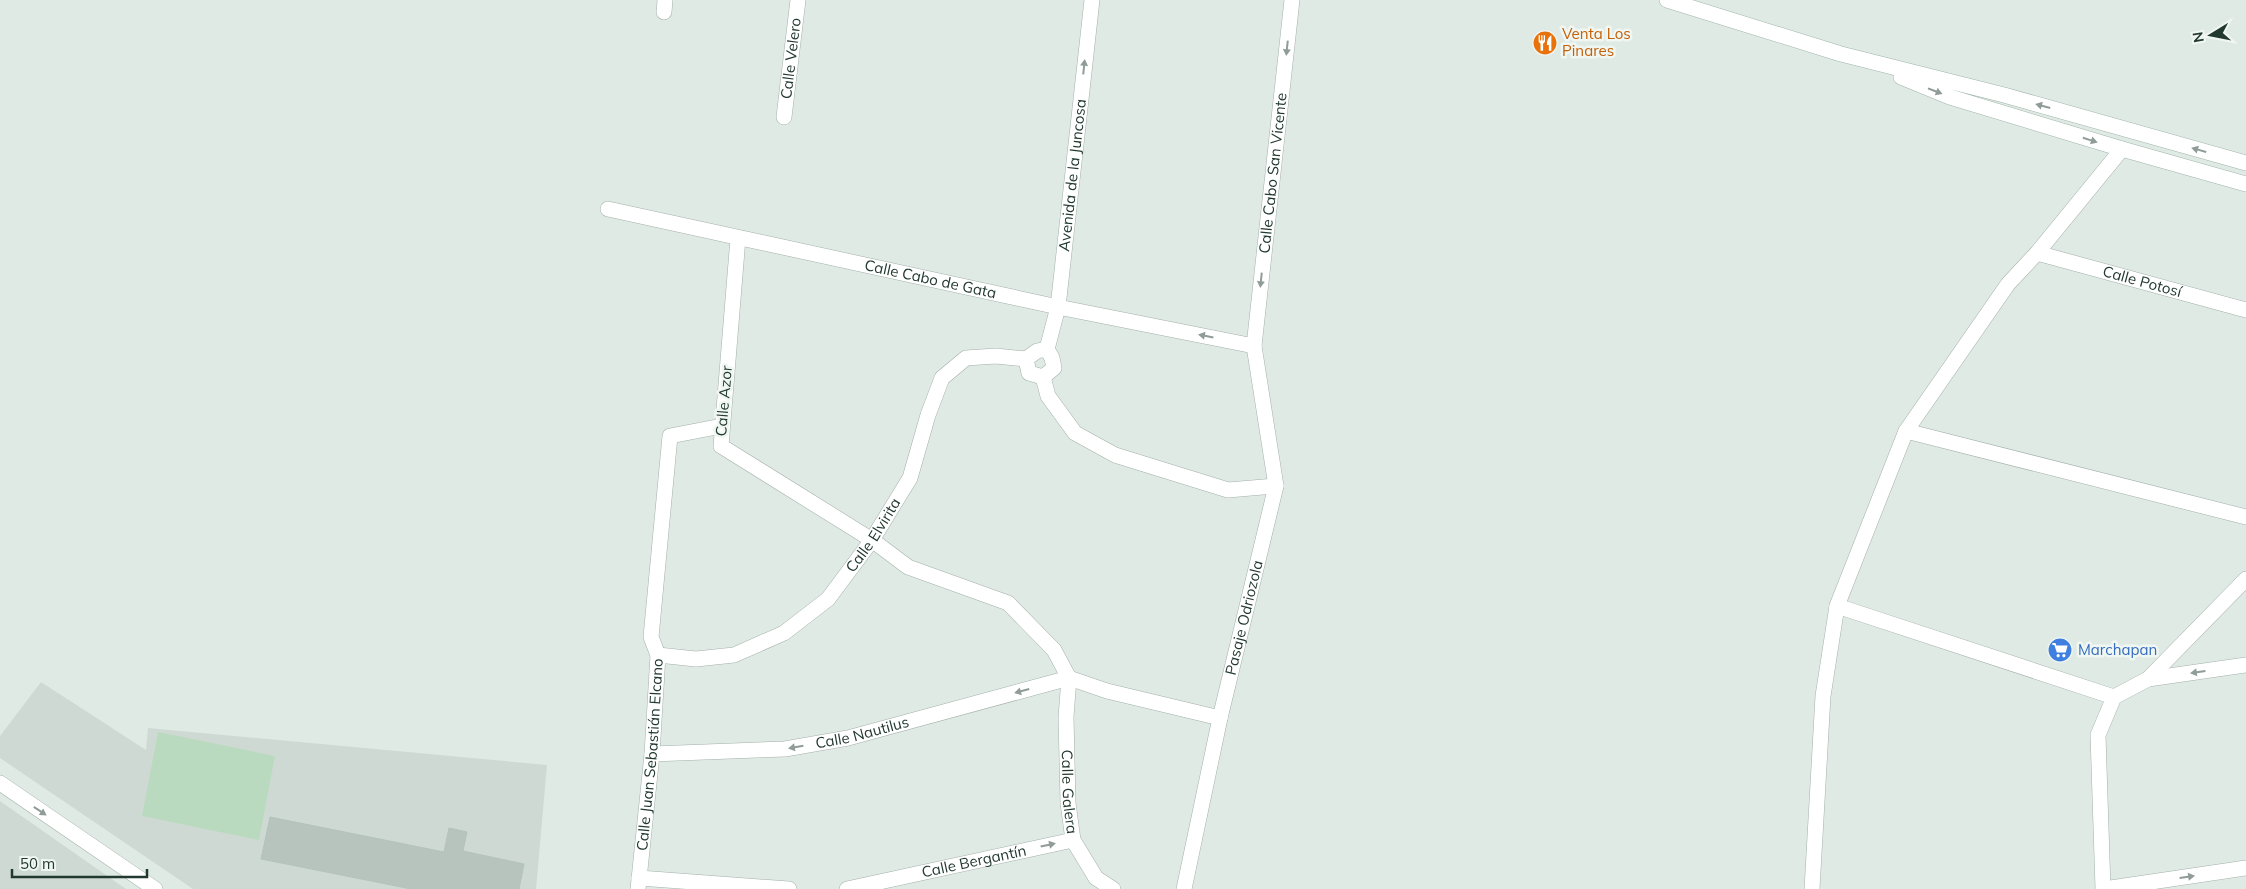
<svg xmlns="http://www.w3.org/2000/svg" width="2246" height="889" font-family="Mulish,sans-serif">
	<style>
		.built { fill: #cfd9d3 }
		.green { fill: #badabf }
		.building { fill: #b6c4bd; stroke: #b3c3bb }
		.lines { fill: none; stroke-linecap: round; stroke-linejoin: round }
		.street-casing { stroke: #a3b1aa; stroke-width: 16 }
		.secondary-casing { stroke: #a0b5ab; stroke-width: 16 }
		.street { stroke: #fff; stroke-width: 15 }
		.secondary { stroke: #fff; stroke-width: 15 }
		.oneway { fill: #909c98 }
		.labels { text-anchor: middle; stroke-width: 5; stroke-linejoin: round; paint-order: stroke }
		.food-label { font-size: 15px; fill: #c56008; stroke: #f0f7f3; text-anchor: start }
		.street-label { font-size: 15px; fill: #223930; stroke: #f0f7f3 }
		.shop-label { font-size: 15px; fill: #366cbe; stroke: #f0f7f3; text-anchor: start }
	</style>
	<rect width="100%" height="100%" fill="#e0eae4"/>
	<path class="built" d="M41,682l105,68 2,-22 399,37 -11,124h-343l-193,-131v-22z
		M0,801l126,88h-126z"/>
	<path class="green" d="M158,732l117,24 -16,84 -117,-24z"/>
	<path class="building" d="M270,817l174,35 5,-24 18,4 -4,19 61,13 -5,25h-108l-150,-30z"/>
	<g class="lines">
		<defs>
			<g id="street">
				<path d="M664,12l1,-12"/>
				<path id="s1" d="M784,117l14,-117"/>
				<path id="s2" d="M608,209l450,98 196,39"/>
				<path d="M738,238l-17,208 151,94 36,27 100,36 46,47 15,28 38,13 113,27"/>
				<path id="s3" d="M2037,253l209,57"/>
				<path id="s4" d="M1047,349l11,-42 34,-307"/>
				<path d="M1047,349l5,9 2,10 -11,9 -14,-4 -3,-14 11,-8z"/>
				<path d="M1043,377l5,19 27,37 40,22 113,35 48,-4"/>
				<path d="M1906,431l340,86"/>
				<path d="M1837,606l277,91"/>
				<path id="s5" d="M658,655l38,4 38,-4 50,-22 44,-34 44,-59 38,-62 18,-63 14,-37 24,-20 30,-2 30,3"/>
				<path id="s6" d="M1069,678l-3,39 2,86 5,37 23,38 17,11"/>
				<path d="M2148,679l98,-14"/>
				<path id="s7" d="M652,754l133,-5 63,-11 221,-60"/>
				<path d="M0,783l155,106"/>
				<path d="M639,878l150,11"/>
				<path id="s8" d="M638,889l14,-135 6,-99 -7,-18 19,-201 52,-10"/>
				<path id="s9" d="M847,889l226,-49"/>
				<path id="s10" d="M1184,889l36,-171 56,-232 -22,-140 38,-346"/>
				<path d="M1812,889l11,-193 14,-90 69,-175 102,-147 29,-31 85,-104"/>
				<path d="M2103,889l-5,-154 16,-38 34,-18 98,-100"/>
				<path d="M2104,889l142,-21"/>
			</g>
			<path id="secondary" d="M1667,0l174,54 163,41 242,68
				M1901,77l49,20 172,52 124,35"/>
		</defs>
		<use href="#street" class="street-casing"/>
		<use href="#secondary" class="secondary-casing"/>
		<use href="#street" class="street"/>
		<use href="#secondary" class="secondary"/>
	</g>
	<defs><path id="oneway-solid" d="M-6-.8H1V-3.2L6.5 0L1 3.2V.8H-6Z" transform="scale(1.25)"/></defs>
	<g class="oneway">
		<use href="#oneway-solid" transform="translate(1287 48) rotate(96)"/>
		<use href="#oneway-solid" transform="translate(1084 67) rotate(-84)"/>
		<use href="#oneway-solid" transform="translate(1935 91) rotate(21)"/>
		<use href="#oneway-solid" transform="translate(2043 106) rotate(-165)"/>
		<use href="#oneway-solid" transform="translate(2090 140) rotate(17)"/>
		<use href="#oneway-solid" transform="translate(2199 150) rotate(-164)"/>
		<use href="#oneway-solid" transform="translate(1261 280) rotate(96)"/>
		<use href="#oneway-solid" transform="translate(1206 336) rotate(-169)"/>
		<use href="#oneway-solid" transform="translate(2198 672) rotate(172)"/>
		<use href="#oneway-solid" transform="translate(1022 691) rotate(165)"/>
		<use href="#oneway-solid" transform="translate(796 747) rotate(170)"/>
		<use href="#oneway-solid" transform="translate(40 811) rotate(34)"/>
		<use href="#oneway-solid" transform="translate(1048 845) rotate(-12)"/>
		<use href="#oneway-solid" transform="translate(2187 877) rotate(-8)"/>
	</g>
	<defs>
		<symbol id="restaurant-disc" viewBox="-11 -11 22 22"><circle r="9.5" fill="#e8710a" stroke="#f0f7f3"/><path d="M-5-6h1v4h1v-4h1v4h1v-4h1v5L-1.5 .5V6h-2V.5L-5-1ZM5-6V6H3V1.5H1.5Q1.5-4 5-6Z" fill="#fff"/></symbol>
		<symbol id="supermarket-disc" viewBox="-11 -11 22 22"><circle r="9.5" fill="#3f7fe0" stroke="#f0f7f3"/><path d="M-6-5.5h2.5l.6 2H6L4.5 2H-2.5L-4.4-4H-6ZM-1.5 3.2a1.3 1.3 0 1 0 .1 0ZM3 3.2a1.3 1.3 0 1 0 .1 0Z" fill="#fff"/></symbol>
	</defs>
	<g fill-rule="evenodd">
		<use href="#restaurant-disc" x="1531" y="29" width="28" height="28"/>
		<use href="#supermarket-disc" x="2046" y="636" width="28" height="28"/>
	</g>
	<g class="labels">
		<g class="food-label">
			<text x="1562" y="39">Venta Los<tspan x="1562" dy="17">Pinares</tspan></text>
		</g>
		<g class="street-label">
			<text dy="5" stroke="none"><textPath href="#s1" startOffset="59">Calle Velero</textPath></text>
			<text dy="5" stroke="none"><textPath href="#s10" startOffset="729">Calle Cabo San Vicente</textPath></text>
			<text dy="5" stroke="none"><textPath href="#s4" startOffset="176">Avenida de la Juncosa</textPath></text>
			<text dy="5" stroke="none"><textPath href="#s2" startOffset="330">Calle Cabo de Gata</textPath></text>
			<text dy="5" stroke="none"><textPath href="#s3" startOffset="109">Calle Potosí</textPath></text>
			<text transform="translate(724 401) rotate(-85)" y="5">Calle Azor</text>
			<text dy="5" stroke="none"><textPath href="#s5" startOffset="265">Calle Elvirita</textPath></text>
			<text dy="5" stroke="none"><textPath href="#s10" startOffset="278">Pasaje Odriozola</textPath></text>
			<text dy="5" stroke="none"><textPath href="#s7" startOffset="212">Calle Nautilus</textPath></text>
			<text dy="5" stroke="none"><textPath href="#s8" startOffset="135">Calle Juan Sebastián Elcano</textPath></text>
			<text dy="5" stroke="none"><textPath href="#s6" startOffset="114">Calle Galera</textPath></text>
			<text dy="5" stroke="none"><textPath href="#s9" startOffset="130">Calle Bergantín</textPath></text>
		</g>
		<g class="shop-label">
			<text x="2078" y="655">Marchapan</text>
		</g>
	</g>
	<g transform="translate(2211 35) rotate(260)" stroke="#f0f7f3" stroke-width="4" paint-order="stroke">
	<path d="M0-4L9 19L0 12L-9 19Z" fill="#223930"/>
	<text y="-8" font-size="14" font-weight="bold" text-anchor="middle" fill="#223930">N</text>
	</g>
	<path d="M12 869v8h135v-8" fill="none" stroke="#223930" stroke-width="2.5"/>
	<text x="20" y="869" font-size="15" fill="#223930" stroke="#f0f7f3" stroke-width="4" paint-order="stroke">50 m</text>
</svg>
